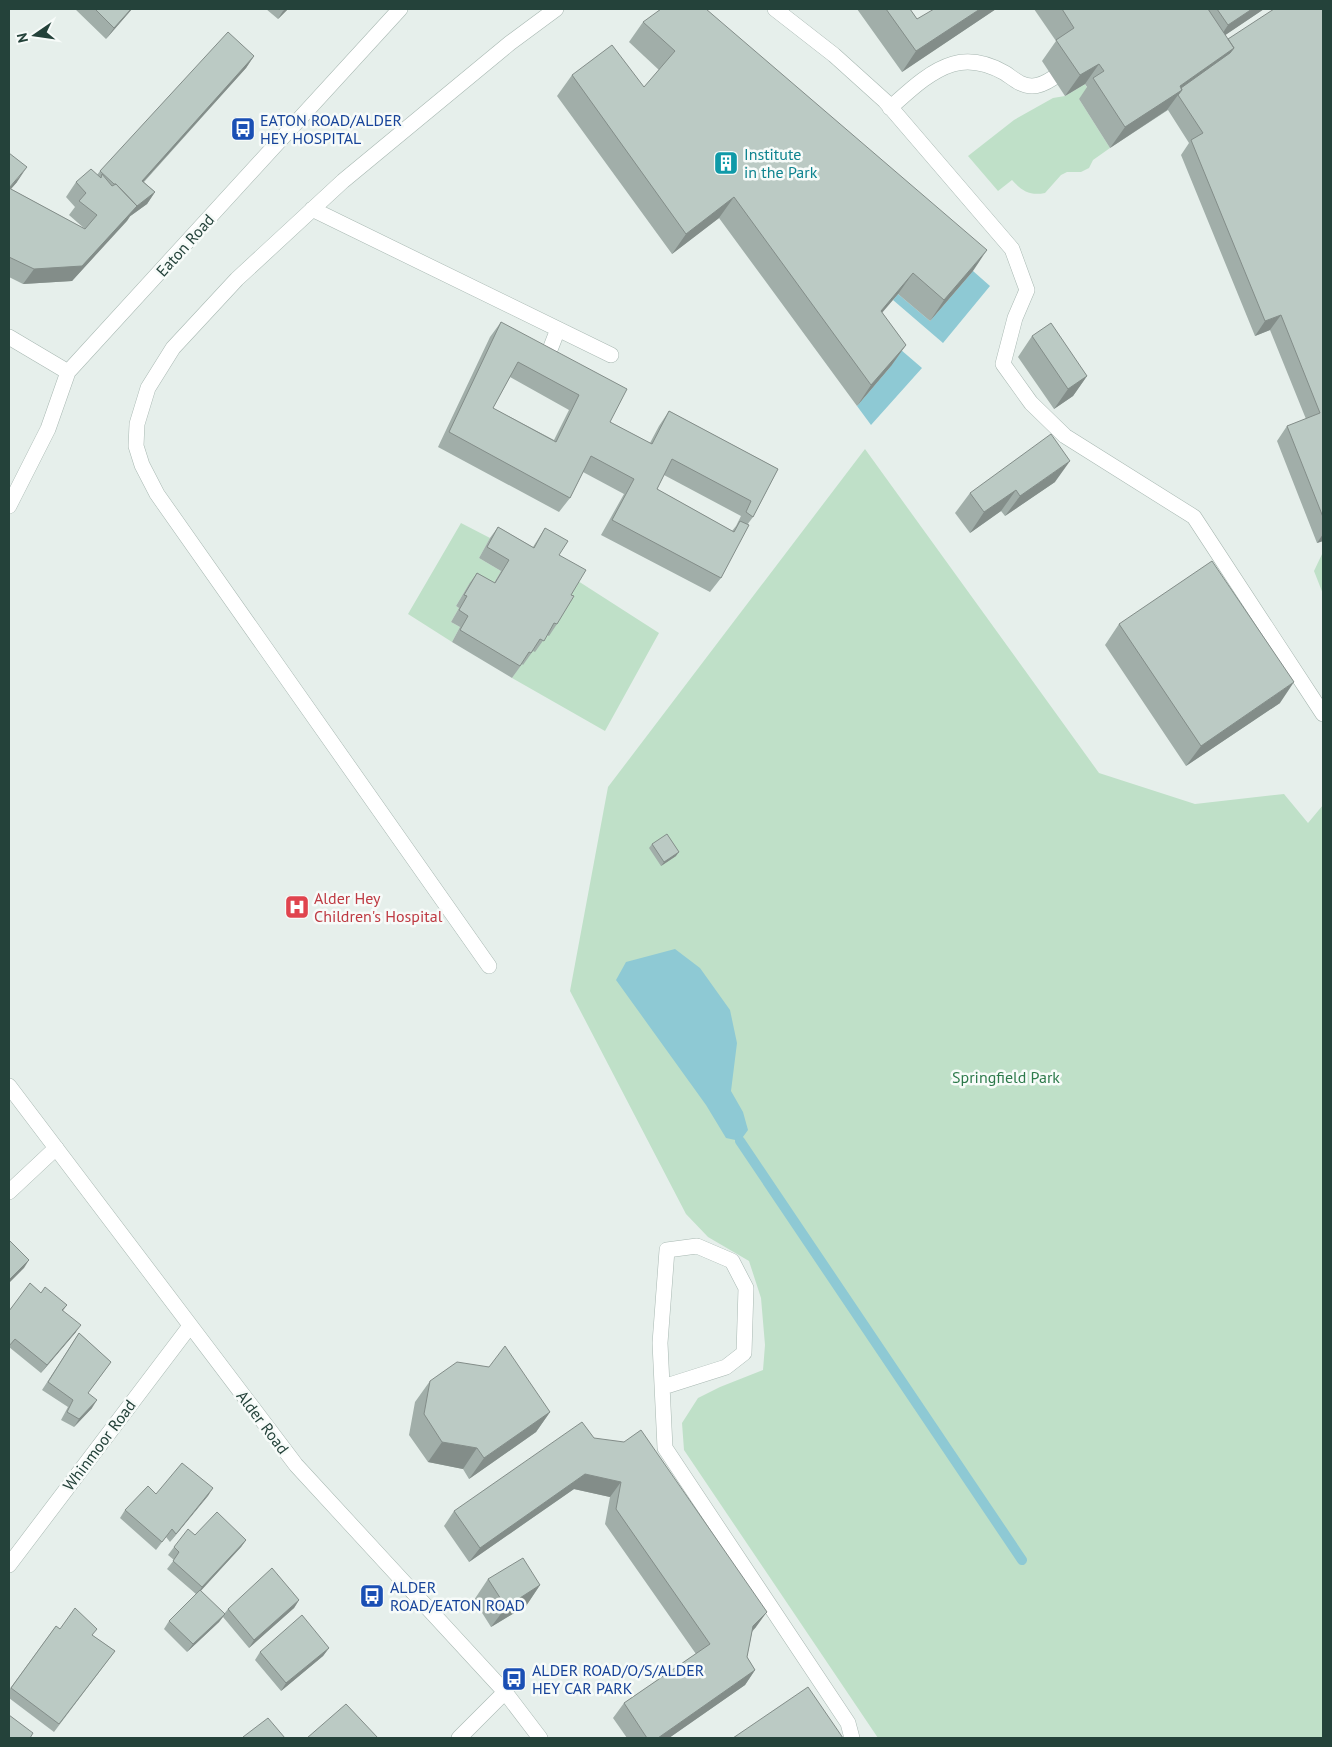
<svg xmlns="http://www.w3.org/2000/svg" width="1332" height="1747" font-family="'PT Sans',sans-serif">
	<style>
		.green { fill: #bfe0c8 }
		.water { fill: #8ec9d4 }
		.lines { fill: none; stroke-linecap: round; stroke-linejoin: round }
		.stream { stroke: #8ec9d4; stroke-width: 10 }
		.service-casing { stroke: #a8b8b2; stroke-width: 16 }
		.minor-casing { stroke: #a8b8b2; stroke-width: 16 }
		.service { stroke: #fff; stroke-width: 15 }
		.minor { stroke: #fff; stroke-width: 15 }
		.wall { fill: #a1aea9; fill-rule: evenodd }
		.shaded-wall { fill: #838d89 }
		.building { fill: #bbcac4; stroke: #838d89; fill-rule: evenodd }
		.labels { text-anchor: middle; stroke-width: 5; stroke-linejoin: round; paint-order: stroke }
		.transit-label { font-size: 16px; fill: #164399; stroke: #f7fbf9; text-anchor: start }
		.culture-label { font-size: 16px; fill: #0d838f; stroke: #f7fbf9; text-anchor: start }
		.street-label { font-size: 16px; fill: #24423a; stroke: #f7fbf9 }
		.health-label { font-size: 16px; fill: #be3a42; stroke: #f7fbf9; text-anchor: start }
		.park-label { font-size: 16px; fill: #2d7a4b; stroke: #f7fbf9 }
	</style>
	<rect width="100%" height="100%" fill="#e6efeb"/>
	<path class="green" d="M1085,84l4,8 -10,7 31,49 -17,12 -4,8 -8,4h-14l-6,3 -16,18c-15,3 -23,-2 -33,-13l-14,11 -30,-35 46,-36 39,-22 12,-2z
		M865,449l234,324 96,31 89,-10 24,29 15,-18v933h-445l-194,-288 -2,-27 16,-25 22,-11 43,-17 2,-25 -4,-47 -12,-37 -41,-24 -22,-23 -116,-223 38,-204z
		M461,523l29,15 -11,20 22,13 -14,24 -18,-11 -13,22 3,2 -8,14 9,5 -8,15 -44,-28z
		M1323,552v42l-9,-23z
		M578,581l81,52 -54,98 -93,-53c10,-16 22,-30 34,-44l3,1z"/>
	<path class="water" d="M973,271l17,15 -47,57 -50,-43 5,-6 32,27z
		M872,325l50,43 -51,57 -14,-19 34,-40z
		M675,949l25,19 30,42 7,33 -6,48 12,21 5,18 -8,11 -14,-3 -20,-33 -90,-125 10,-18z"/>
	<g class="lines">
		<path class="stream" d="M740,1141l282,419"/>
		<defs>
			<path id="service" d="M775,9l59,46 51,46 127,148 15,41 -12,28 -12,46 28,39 34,33 129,81 129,197
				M890,108c18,-16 39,-37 63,-44 17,-5 36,0 52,9 9,6 16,13 27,13 8,0 15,-4 21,-8
				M312,209l299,146
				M544,365l14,-36
				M489,966l-332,-472 -15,-29 -6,-19 1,-22 11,-36 25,-40 64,-69 106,-98 167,-138 46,-34
				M9,1192l47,-44
				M663,1387l63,-20 18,-14 2,-65 -14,-27 -35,-15 -30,4 -7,93 5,105 183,275 4,15"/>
			<path id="minor" d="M9,337l59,35
				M9,506l39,-77 20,-57 332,-363
				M9,1086l287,379 209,227 35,46
				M9,1565l181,-239
				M459,1738l46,-46"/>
		</defs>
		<use href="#service" class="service-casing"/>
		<use href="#minor" class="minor-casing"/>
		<use href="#service" class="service"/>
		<use href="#minor" class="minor"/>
	</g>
	<path class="wall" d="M75,9h57l-26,30z
		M266,9h22l-10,10z
		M857,9h53l7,10 79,-10 -94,63z
		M1034,9h230l-39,26 3,4 95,-30v532l-6,2 -40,-102 10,-15 19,-7 -36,-89 -15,6 -74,-181 8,-12 -21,-33 -58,38 -31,-49 8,-12 -2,-3 -20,12 -23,-35 14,-20z
		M643,22l330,249 -43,50 -32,-27 -16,19 24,32 -15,21 -34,40 -138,-188 -47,36 -115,-158 15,-21 72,12 15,-17 -30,-28z
		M254,56l-8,12 -102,114 11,10 -8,12 -18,13 -57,64 -49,3 -14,-7v-124l8,29 -6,7 74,40 -16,-14 6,-8 -9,-10 10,-15 21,-7 3,-4z
		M501,322l109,100 40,21 9,-17 10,-15 109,58 -25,48 -6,8 -26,53 -11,14 -109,-57 23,-41 -41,-22 -13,26 -11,14 -121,-65 52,-110zM510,377l59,33 -15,30 -61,-32zM664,475l77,41 -5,10 -4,5 -75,-42z
		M1032,336l55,40 -14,20 -19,13 -36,-52z
		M1055,482l-50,34 -4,-5 -31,22 -15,-20 15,-20z
		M498,527l35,20 12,-19 14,27 12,40 -14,29 -8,12 -2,-1 -12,17 -2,-1 -10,14 -1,-1 -10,14 -60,-36 8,-15 -9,-5 8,-14 -3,-2 13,-22 8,-11 17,10 7,-12 -22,-13 11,-20z
		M1119,624l161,79 -94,63 -81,-121z
		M652,844l24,12 -15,10 -12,-18z
		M41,1293l26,12 -4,6 13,21 -35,41 -32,-26z
		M79,1333l32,29 -23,31 4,15 -18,19 -13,-7 7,-13 -26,-17z
		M430,1381l120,31 -14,20 -67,47 -6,-10 -35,-7 -19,-27 6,-33z
		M594,1438l162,189 -4,5 -5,25 8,13 -10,15 -76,53h-42l-14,-20 11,-15 72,-49 -91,-130 5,-27 -36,-8 -105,73 -25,-36 10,-15z
		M213,1488l-43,54 -4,-5 -10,13 -36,-32 5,-8 31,-16z
		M195,1535l51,5 -5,7 -41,44 24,23 4,-5 71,-9 -5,8 -45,40 -26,-31 -4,5 -32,30 -23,-23 5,-8 27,-27 -29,-25 7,-9 -6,-5 6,-8z
		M488,1579l52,6 -14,21 -35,21 -17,-27z
		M56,1626l4,3 32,6 23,16 -61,81 -45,-34v-8z
		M329,1648l-6,8 -42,35 -26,-31 5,-8z"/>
	<path class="shaded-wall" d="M131,9h1l-26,30 8,-11z
		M286,9h2l-10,10 5,-8z
		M980,9h16l-94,63 14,-21z
		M1252,9h12l-46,31 10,-15z
		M1234,48l-14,20 -42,27 -11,15 -57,38 15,-21 55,-41z
		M254,56l-8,12 -112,124 8,-11z
		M1099,64l-14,20 -20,12 15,-21z
		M27,167l-10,15 -8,9v-2z
		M155,192l-8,12 -18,13 8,-11z
		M734,197l-15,21 -47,36 14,-20z
		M137,206l-10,15 -55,60 -49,3 11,-15z
		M987,250l-14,21 -43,50 14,-21z
		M913,273l-15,21 -32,37 15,-20z
		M1281,315l-11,15 -15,6 10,-15z
		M906,345l-15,21 -34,40 14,-21z
		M1087,376l-14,20 -19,13 14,-20z
		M1070,461l-15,21 -50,34 15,-20z
		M1016,490l-15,21 -31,22 14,-21z
		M1323,534v7l-6,2z
		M1294,682l-14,21 -94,63 15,-20z
		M679,852l-3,4 -15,10 3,-4z
		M29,1260l-5,8 -15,15v-3z
		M81,1325l-5,7 -35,41 6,-8z
		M97,1400l-5,8 -18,19 5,-8z
		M550,1412l-14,20 -67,47 15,-21z
		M442,1442l35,6 -14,21 -35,-7z
		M585,1474l36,8 -11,15 -36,-8 -105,73 11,-14z
		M213,1488l-5,8 -38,46 6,-8z
		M246,1540l-5,7 -44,48 5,-8z
		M540,1585l-14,21 -35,21 15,-20z
		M299,1600l-5,8 -45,40 5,-8z
		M767,1612l-11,15 -14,14 11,-15z
		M225,1614l-6,8 -32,30 6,-8z
		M329,1648l-6,8 -42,35 5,-8z
		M755,1670l-10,15 -76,53h-11z"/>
	<path class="building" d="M95,9h36l-17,19z
		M661,9h45l281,241 -43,50 -31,-27 -32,38 25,34 -35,40 -137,-188 -48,37 -114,-159 40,-30 32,42 31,-36 -32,-29z
		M886,9h24l7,10 17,-10h46l-64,42z
		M1062,9h146l26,39 -54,38 2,4 -57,37 -32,-49 11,-7 -5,-7 -19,11 -24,-35 18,-12z
		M1217,9h35l-24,16z
		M1274,9h49v508l-36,-91 33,-13 -39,-98 -16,6 -74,-181 12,-7 -25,-38 4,-5 -1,-2 49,-35 4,-5 -6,-9z
		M228,32l26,24 -112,125 13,11 -18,14 -21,-22h-2l-14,-13z
		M9,153l18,14 -18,21 76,41 12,-14 -18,-14 7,-8 -10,-11 15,-13 10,9 1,-4 10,12 4,-2 21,22 -55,60 -48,3 -25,-12z
		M501,322l126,67 -17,33 42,22 17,-33 109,58 -25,48 -7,-5 5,-11 -79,-42 -15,30 77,43 6,-11 9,4 -28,53 -109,-58 22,-41 -43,-23 -21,42 -121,-66zM518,362l61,33 -23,47 -63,-34z
		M1051,323l36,53 -19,13 -36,-53z
		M1051,434l19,27 -50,35 -4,-6 -32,22 -14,-19z
		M498,527l36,21 11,-20 23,13 -9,14 27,15 -15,25 3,1 -17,28 -3,-1 -10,18 -4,-2 -9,14 -2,-1 -9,14 -60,-36 8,-14 -9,-6 8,-14 -3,-1 13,-22 18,10 14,-23 -22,-13z
		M1212,561l82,121 -93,64 -82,-122z
		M667,834l12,18 -15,10 -12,-18z
		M9,1240l20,20 -20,20z
		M30,1283l11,10 4,-6 22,18 -5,5 19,15 -34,40 -32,-26 -6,7v-35z
		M79,1333l32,29 -23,31 9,7 -18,19 -12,-7 6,-12 -25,-18z
		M505,1346l45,66 -66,46 -7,-10 -35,-6 -18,-28 6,-33 27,-19 32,5z
		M582,1422l12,16 30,4 17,-12 126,182 -14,14 -6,31 8,13 -97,68h-11l-23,-35 86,-59 -94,-135 5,-27 -36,-8 -105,74 -26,-37z
		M182,1463l31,25 -37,46 -4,-5 -10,13 -37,-32 23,-24 8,8z
		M217,1512l29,28 -44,47 -29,-26 6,-9 -5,-5 14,-18 7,6z
		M523,1558l17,27 -34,22 -18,-28z
		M272,1568l27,32 -45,40 -26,-31z
		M200,1590l25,24 -32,30 -24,-23z
		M75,1608l22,21 -5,6 23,16 -56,73 -48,-36 45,-62 4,3z
		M302,1615l27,33 -43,35 -26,-31z
		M808,1687l35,51h-110z
		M346,1704l32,34h-71z
		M9,1715l24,18 -3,5h-21z
		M268,1718l17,20h-42v-1z"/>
	<defs>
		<symbol id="bus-square" viewBox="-11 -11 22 22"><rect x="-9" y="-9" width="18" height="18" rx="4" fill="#1a4fb4" stroke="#f7fbf9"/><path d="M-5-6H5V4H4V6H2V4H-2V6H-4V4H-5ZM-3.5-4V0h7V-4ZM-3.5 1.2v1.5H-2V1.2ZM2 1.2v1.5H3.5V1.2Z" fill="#fff"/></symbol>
		<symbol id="building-square" viewBox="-11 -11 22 22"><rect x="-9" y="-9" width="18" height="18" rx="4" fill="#0f9aa8" stroke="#f7fbf9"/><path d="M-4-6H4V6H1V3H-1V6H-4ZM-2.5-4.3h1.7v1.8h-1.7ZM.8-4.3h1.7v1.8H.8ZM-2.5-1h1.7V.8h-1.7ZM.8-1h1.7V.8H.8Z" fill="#fff"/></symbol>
		<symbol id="hospital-square" viewBox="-11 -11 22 22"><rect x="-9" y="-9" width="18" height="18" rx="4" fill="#e0444e" stroke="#f7fbf9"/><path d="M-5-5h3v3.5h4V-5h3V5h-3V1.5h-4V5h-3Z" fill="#fff"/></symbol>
	</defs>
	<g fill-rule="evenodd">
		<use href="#bus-square" x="229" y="115" width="28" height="28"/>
		<use href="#building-square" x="712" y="149" width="28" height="28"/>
		<use href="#hospital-square" x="283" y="893" width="28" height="28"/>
		<use href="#bus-square" x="358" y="1582" width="28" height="28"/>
		<use href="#bus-square" x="500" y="1665" width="28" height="28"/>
	</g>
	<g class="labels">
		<g class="transit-label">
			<text x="260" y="126">EATON ROAD/ALDER<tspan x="260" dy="18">HEY HOSPITAL</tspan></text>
			<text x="390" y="1593">ALDER<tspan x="390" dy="18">ROAD/EATON ROAD</tspan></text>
			<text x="532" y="1676">ALDER ROAD/O/S/ALDER<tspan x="532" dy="18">HEY CAR PARK</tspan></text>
		</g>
		<g class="culture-label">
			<text x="744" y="160">Institute<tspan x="744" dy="18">in the Park</tspan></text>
		</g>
		<g class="street-label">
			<text transform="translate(185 245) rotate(-48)" y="6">Eaton Road</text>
			<text transform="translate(263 1422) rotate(53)" y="6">Alder Road</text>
			<text transform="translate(99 1445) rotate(-53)" y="6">Whinmoor Road</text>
		</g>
		<g class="health-label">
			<text x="314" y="904">Alder Hey<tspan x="314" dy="18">Children's Hospital</tspan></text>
		</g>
		<g class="park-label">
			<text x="1006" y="1083">Springfield Park</text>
		</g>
	</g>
	<rect width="1332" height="1747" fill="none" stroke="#24423a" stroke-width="20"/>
	<g transform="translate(35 35) rotate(257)" stroke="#f7fbf9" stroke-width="4" paint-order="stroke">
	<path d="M0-4L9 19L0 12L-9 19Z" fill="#24423a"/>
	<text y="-8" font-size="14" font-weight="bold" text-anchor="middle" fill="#24423a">N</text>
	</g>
</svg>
